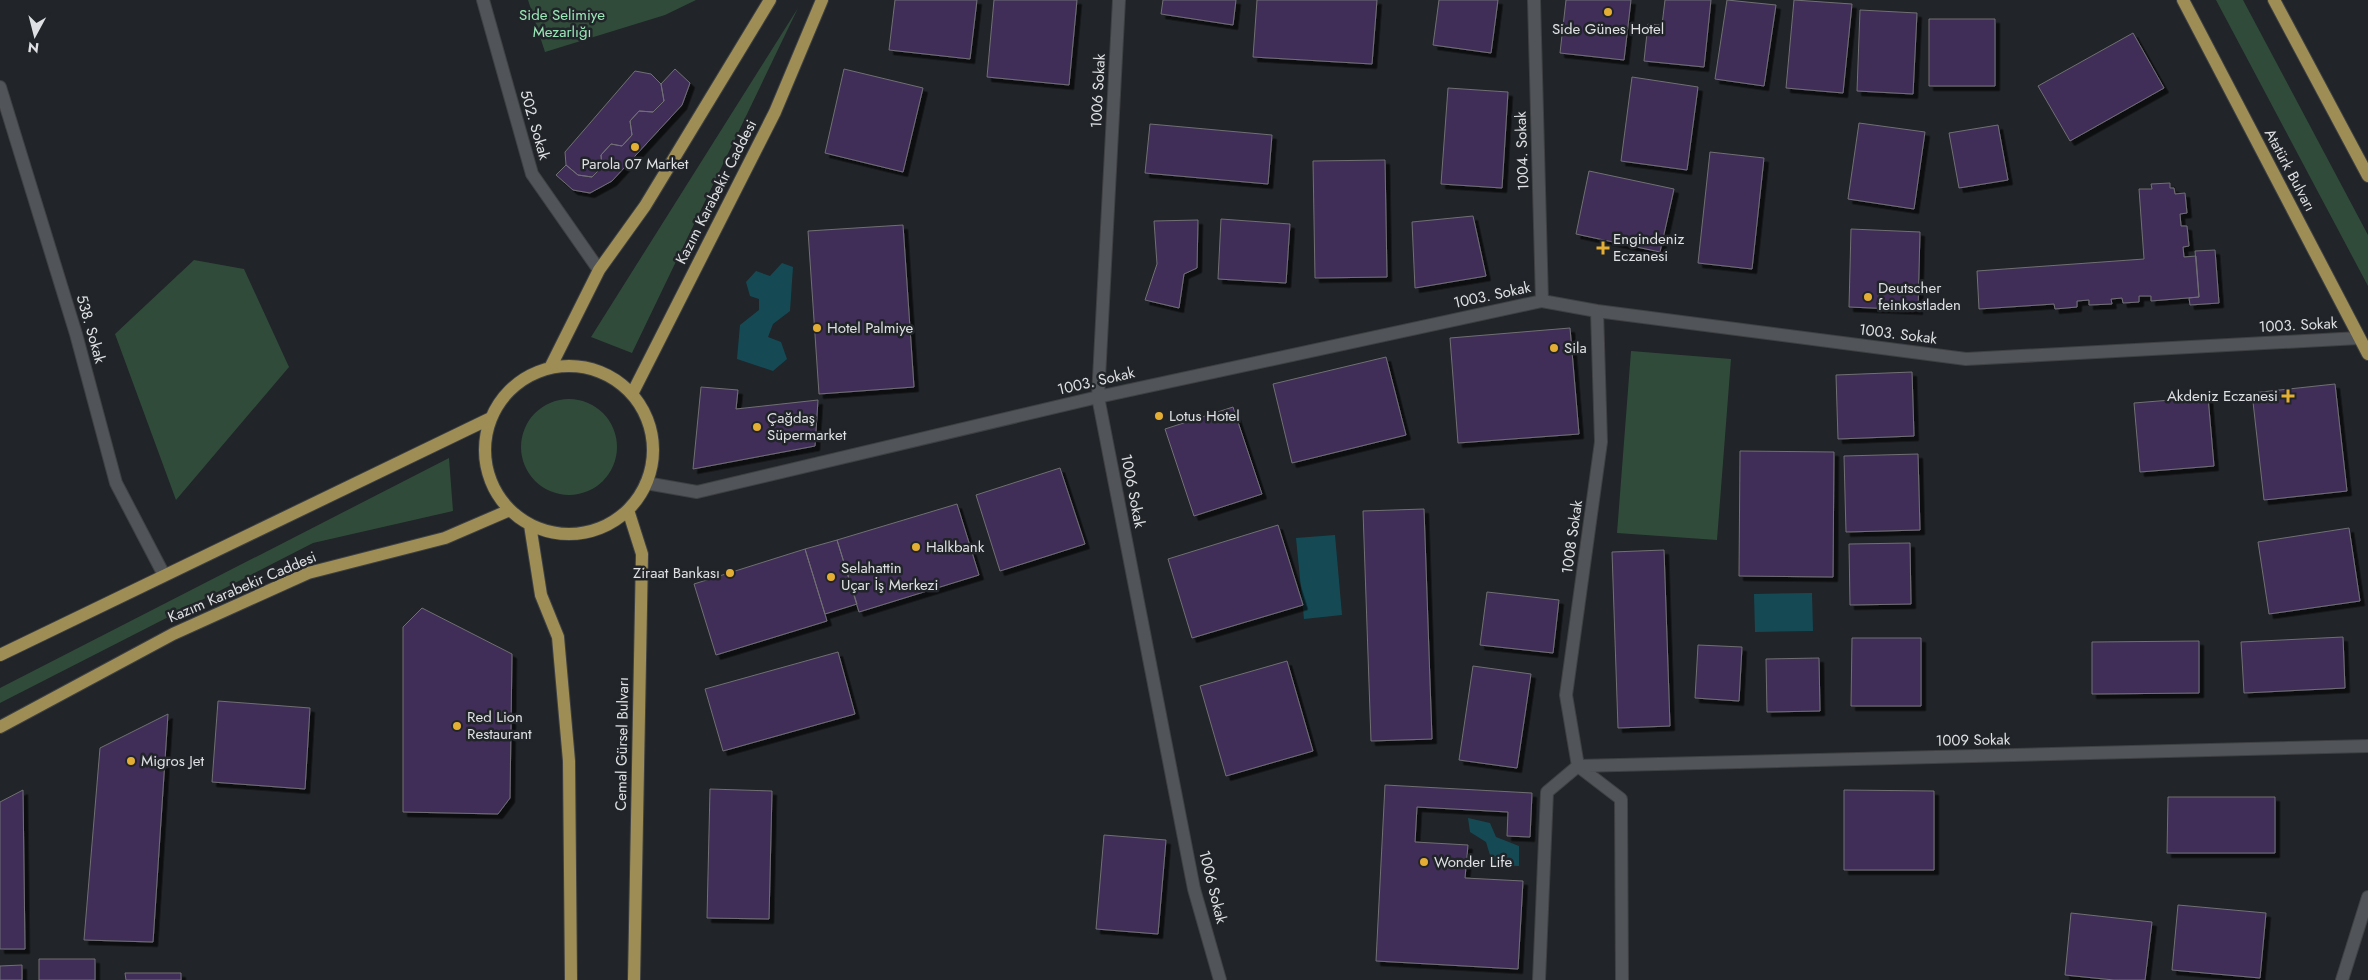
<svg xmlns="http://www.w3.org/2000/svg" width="2368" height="980" font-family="Jost,sans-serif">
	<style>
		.green { fill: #304b3a }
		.water { fill: #154a55 }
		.building { fill: #3f2f58; stroke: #706f74; filter: url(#shadow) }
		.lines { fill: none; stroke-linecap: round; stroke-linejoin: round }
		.minor-casing { stroke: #3e4043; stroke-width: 14 }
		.major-casing { stroke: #3e4043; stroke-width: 14 }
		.minor { stroke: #515459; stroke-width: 12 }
		.major { stroke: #9e8e56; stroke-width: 12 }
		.poi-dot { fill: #e4ae35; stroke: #212428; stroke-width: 2 }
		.labels { text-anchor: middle; stroke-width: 5; stroke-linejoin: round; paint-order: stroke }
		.park-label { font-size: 15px; fill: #9ae8b8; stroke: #212428 }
		.poi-label { font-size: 15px; fill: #dee0e3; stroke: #212428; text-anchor: start }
		.street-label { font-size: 15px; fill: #dee0e3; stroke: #212428 }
	</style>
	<defs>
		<filter id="shadow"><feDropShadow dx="4.5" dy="4.5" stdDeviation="0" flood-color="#0009"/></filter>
	</defs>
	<rect width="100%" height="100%" fill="#212428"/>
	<path class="green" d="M528,0h168l-31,15 -120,37z
		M2216,0h27l125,235v51z
		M798,8l-166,345 -41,-16z
		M194,260l50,9 45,98 -113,133 -61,-166z
		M1631,351l100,8 -14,181 -100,-7z
		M521 447a48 48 0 1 1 96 0a48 48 0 1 1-96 0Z
		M449,458l4,53 -140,32 -313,160v-15z"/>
	<path class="water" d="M782,263l11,4 -3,44 -17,13 -5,13 13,5 6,17 -14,12 -36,-12 3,-34 19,-15v-11l-9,-3 -4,-14 10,-11 14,5z
		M1335,535l7,80 -38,4 -8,-81z
		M1812,593l1,38 -58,1 -1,-38z
		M1468,818l22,5 6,14 23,9v20l-26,-1 -7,-23 -16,-10z"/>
	<path class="building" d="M895,0h82l-7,59 -81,-9z
		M994,0h83l-8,85 -82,-8z
		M1163,0h73l-3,25 -72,-11z
		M1257,0h120l-5,64 -119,-7z
		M1439,0h59l-7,53 -58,-8z
		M1566,0h65l-7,60 -64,-7z
		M1665,0h46l-7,67 -60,-6 4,-37 14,1z
		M1727,0l49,5 -12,81 -49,-7z
		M1794,0l58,4 -9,89 -57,-5z
		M1860,10l57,3 -4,81 -56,-3z
		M1929,19h66v67h-66z
		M2133,33l31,55 -94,53 -32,-55z
		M675,69l15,14 -8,22 -70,76 -22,12 -17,-3 -17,-15 10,-10 12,10 14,2 10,-10 -1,-12 10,-11 11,2 10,-11 -2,-14 9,-10 14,1 11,-11 -3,-17z
		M844,69l79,19 -20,84 -78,-19z
		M635,71l16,3 10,10 3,17 -11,11 -14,-1 -9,10 2,14 -10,11 -11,-2 -10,11 1,12 -10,10 -14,-2 -12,-10 -1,-13z
		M1632,77l66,10 -11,83 -66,-9z
		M1448,88l60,4 -6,96 -61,-4z
		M1859,123l66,9 -11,77 -66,-10z
		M1150,124l122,11 -4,49 -123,-11z
		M1998,125l10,55 -49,8 -10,-55z
		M1710,152l54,6 -12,111 -54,-6z
		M1385,160l2,117 -72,1 -2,-117z
		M1589,171l85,18 -14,63 -84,-18z
		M2170,183v5h4l1,6 10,-1 2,20 -7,1 1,12h6l2,20 -6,1 1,10 12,-1 3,41 -48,4v-5h-12v6l-16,1 -1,-5 -11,1 1,5 -23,1v-5l-12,1v6l-22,2 -1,-5 -75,5 -2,-38 167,-12 -5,-70h13l-1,-5z
		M1473,216l13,60 -71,12 -3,-66z
		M1221,219l69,5 -4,59 -68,-4z
		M1198,220l-1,48 -13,6 -5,34 -34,-8 12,-36 -3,-43z
		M903,225l11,162 -95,7 -11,-163z
		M1851,229l69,3 -2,78 -69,-3z
		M2215,250l4,53 -29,2 -1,-7 10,-1 -4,-46z
		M1570,328l9,106 -121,9 -8,-105z
		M1386,357l20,78 -114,28 -19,-79z
		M1912,372l2,64 -76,3 -2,-64z
		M2335,384l12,107 -83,9 -12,-107z
		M701,387l37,3 -2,19 82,-9 -3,46 -122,23z
		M2208,397l6,69 -74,6 -6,-69z
		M1233,407l29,87 -68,22 -29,-87z
		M1740,451l94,1 -1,125 -94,-1z
		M1918,454l2,76 -74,2 -2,-76z
		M1060,468l25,76 -85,27 -24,-76z
		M957,504l22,71 -120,37 -22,-72z
		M1424,509l8,230 -61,2 -8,-230z
		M1278,525l25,80 -111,33 -24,-79z
		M2349,528l11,73 -91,13 -11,-72z
		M837,540l20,64 -32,10 -20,-65z
		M1910,543l1,61 -61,1 -1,-61z
		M805,549l22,72 -111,34 -22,-71z
		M1664,550l6,176 -52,2 -6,-176z
		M1487,592l72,8 -6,53 -73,-8z
		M422,608l90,46 -2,144 -12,16 -95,-2v-185z
		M2343,637l2,51 -101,5 -3,-51z
		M1852,638h69v68h-70z
		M2199,641v52l-107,1v-52z
		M1698,645l44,2 -3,54 -44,-3z
		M838,652l17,62 -132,37 -18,-62z
		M1819,658l1,53 -53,1 -1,-53z
		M1287,661l26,90 -87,25 -26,-90z
		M1473,666l58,8 -14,94 -58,-8z
		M218,701l92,7 -5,81 -93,-7z
		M168,714l-15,228 -69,-2 16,-192z
		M1385,785l147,8 -2,44 -23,-1 1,-24 -91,-5 -2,35 53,3 -3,33 58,3 -5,88 -142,-8z
		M710,789l62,2 -3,128 -62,-1z
		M23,790l2,159h-25v-147z
		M1844,790l90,1v79h-90z
		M2168,797h107v56h-108z
		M1104,835l62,5 -8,94 -62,-5z
		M2178,905l88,8 -6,65 -88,-8z
		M2071,913l81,9 -7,58h-31l-49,-5z
		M39,959h56v21h-56z
		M22,965v15h-22v-14z
		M125,973h56v7h-55z"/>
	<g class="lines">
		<defs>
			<path id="minor" d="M483,0l49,174 67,96
				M1119,0l-21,397 96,492 26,91
				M1534,0l8,301
				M0,87l76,247 40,149 48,92
				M1597,311l4,131 -35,253 12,71 43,33 1,181
				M646,483l51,9 401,-95 444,-96 55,10 369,48 393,-21
				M1578,766l790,-20
				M1539,980l8,-188 31,-26
				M2342,980l26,-83"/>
			<path id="major" d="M2183,0l185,354
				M2274,0l94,176
				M485 450a84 84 0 1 1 168 0a84 84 0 1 1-168 0Z
				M550,368l49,-98 46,-64 125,-206
				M632,394l143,-282 47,-112
				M628,510l14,44 -8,426
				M530,525l11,70 17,42 11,124 2,219
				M0,655l491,-237
				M0,727l173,-93 135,-61 137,-35 65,-28"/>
		</defs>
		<use href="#minor" class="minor-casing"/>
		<use href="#major" class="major-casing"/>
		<use href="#minor" class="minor"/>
		<use href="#major" class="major"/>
	</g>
	<g class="poi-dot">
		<circle cx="1608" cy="12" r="5"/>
		<circle cx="635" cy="147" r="5"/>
		<path d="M1600.5 240.5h5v5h5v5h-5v5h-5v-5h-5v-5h5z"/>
		<circle cx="1868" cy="297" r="5"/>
		<circle cx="817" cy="328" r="5"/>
		<circle cx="1554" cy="348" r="5"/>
		<path d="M2285.5 388.5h5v5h5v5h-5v5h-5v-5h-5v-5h5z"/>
		<circle cx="1159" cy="416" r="5"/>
		<circle cx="757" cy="427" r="5"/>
		<circle cx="916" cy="547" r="5"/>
		<circle cx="730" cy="573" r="5"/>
		<circle cx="831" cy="577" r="5"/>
		<circle cx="457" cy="726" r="5"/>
		<circle cx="131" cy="761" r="5"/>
		<circle cx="1424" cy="862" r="5"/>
	</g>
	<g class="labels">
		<g class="park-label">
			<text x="562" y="20">Side Selimiye<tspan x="562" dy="17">Mezarlığı</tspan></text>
		</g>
		<g class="poi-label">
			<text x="1608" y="34" text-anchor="middle">Side Günes Hotel</text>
			<text x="635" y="169" text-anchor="middle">Parola 07 Market</text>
			<text x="1613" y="244">Engindeniz<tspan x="1613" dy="17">Eczanesi</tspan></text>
			<text x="1878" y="293">Deutscher<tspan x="1878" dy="17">feinkostladen</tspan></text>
			<text x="827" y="333">Hotel Palmiye</text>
			<text x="1564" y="353">Sila</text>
			<text x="2278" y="401" text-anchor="end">Akdeniz Eczanesi</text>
			<text x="1169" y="421">Lotus Hotel</text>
			<text x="767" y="423">Çağdaş<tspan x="767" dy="17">Süpermarket</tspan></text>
			<text x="926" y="552">Halkbank</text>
			<text x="841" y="573">Selahattin<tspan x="841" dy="17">Uçar İş Merkezi</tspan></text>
			<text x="720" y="578" text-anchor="end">Ziraat Bankası</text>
			<text x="467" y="722">Red Lion<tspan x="467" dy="17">Restaurant</tspan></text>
			<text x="141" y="766">Migros Jet</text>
			<text x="1434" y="867">Wonder Life</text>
		</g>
		<g class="street-label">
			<text transform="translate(1098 91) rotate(-87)" y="5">1006 Sokak</text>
			<text transform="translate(535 125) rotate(74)" y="5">502. Sokak</text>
			<text transform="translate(1522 151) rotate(-92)" y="5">1004. Sokak</text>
			<text transform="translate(2290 170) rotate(62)" y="5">Atatürk Bulvarı</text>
			<text transform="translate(716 192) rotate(-63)" y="5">Kazım Karabekir Caddesi</text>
			<text transform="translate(1492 295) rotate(-12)" y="5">1003. Sokak</text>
			<text transform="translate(2298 325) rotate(-3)" y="5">1003. Sokak</text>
			<text transform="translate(91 329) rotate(74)" y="5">538. Sokak</text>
			<text transform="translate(1898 334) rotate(7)" y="5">1003. Sokak</text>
			<text transform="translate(1096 381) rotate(-13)" y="5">1003. Sokak</text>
			<text transform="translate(1133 491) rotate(79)" y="5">1006 Sokak</text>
			<text transform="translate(1572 537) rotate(-82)" y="5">1008 Sokak</text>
			<text transform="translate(242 587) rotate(-23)" y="5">Kazım Karabekir Caddesi</text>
			<text transform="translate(1973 740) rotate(-1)" y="5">1009 Sokak</text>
			<text transform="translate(622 744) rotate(-89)" y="5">Cemal Gürsel Bulvarı</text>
			<text transform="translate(1213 887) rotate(76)" y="5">1006 Sokak</text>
		</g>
	</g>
	<g transform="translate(35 35) rotate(187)" stroke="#212428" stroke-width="4" paint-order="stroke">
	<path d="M0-4L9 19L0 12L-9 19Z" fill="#dee0e3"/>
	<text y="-8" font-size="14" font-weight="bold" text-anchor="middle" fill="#dee0e3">N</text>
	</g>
</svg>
